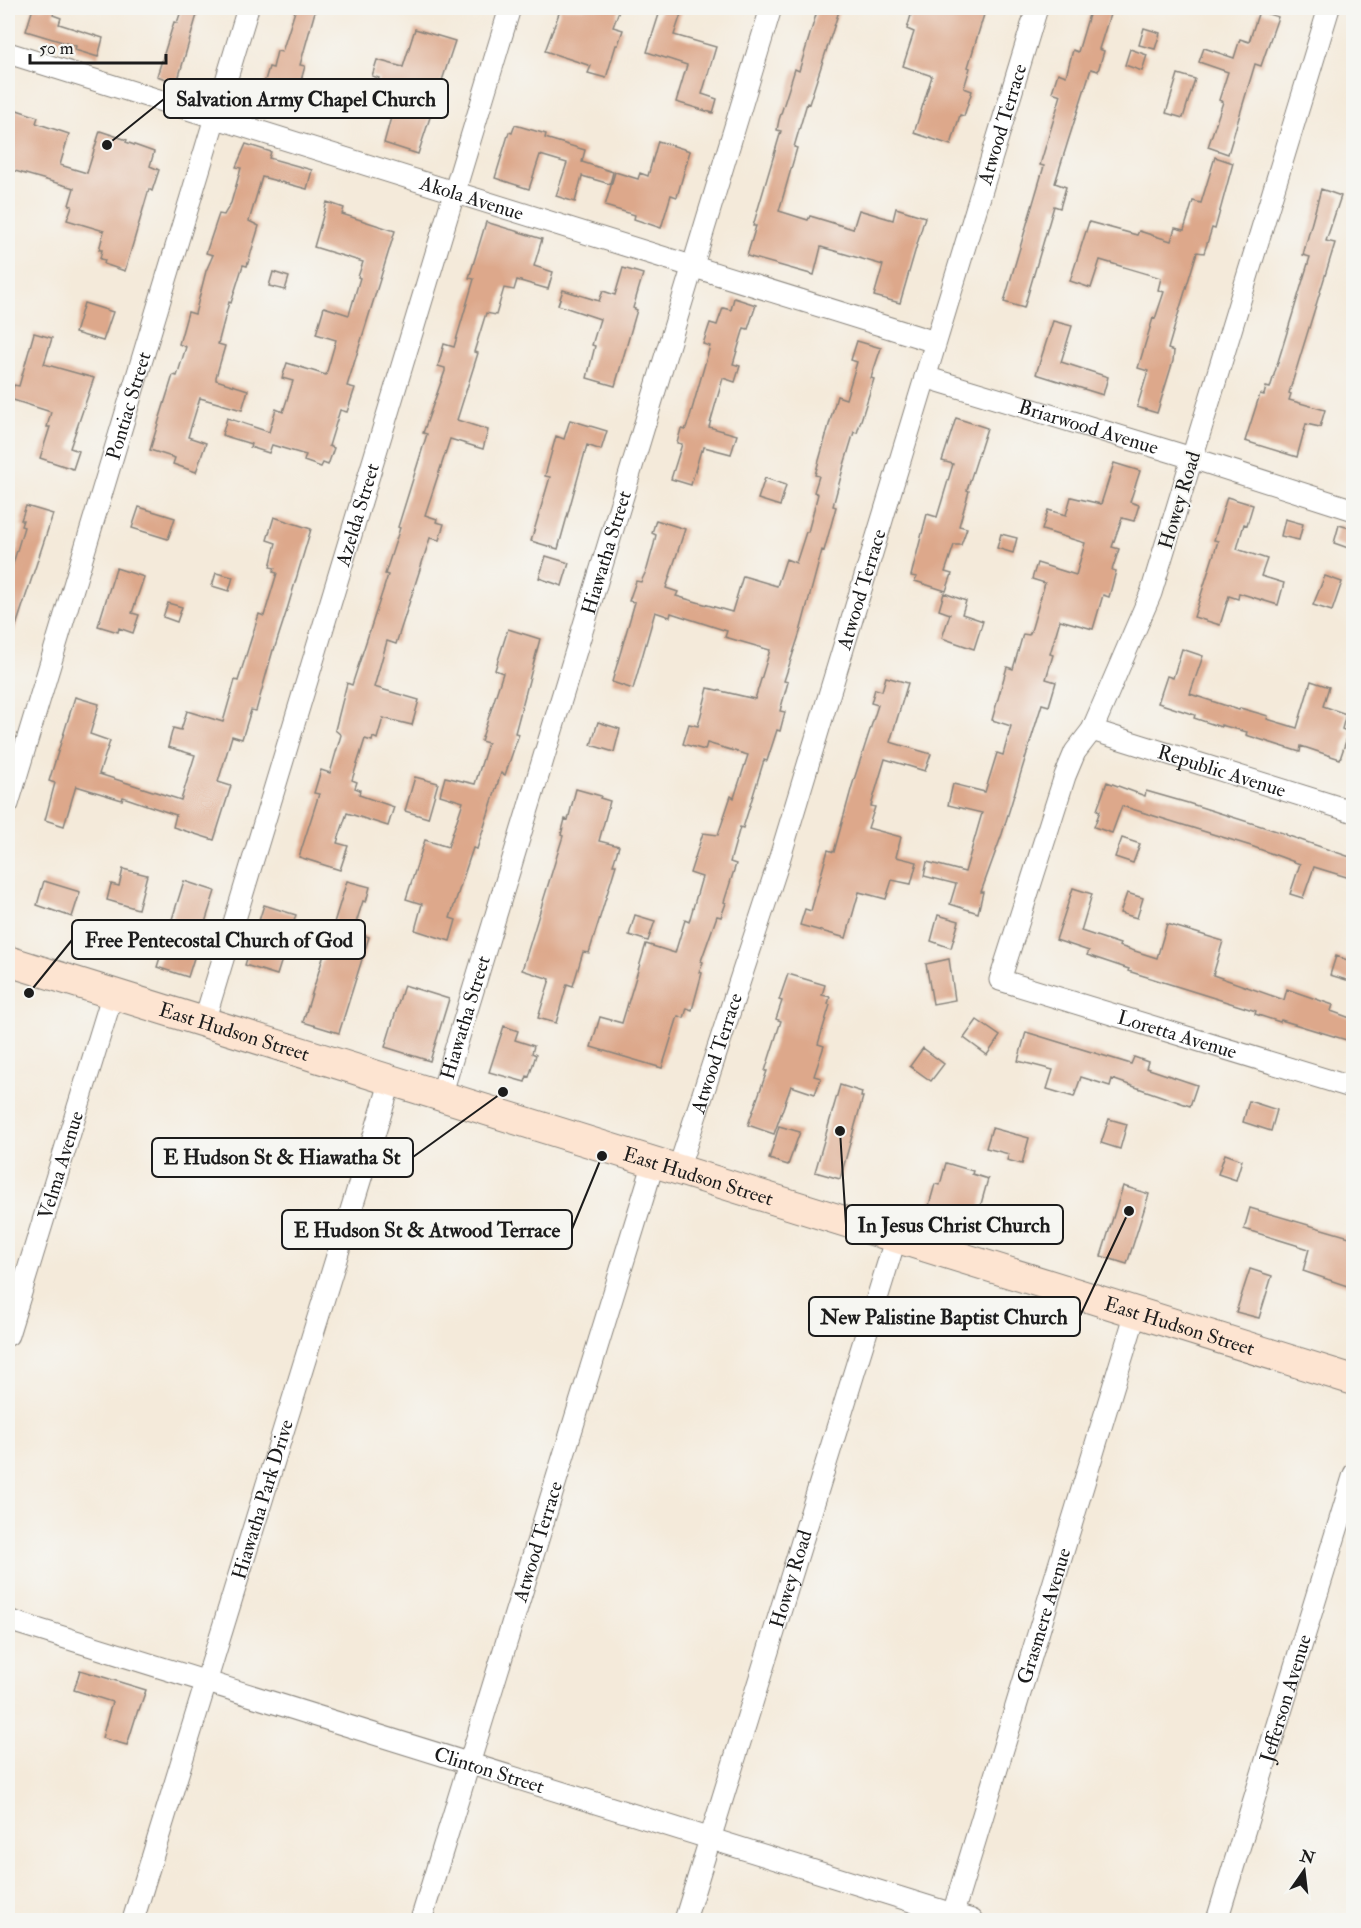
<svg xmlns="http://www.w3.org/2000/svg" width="1361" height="1928" font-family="'IM FELL Double Pica',serif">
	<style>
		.building { fill: #dda88b }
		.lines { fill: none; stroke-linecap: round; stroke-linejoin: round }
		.minor-casing { stroke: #88837b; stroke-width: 23 }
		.secondary-casing { stroke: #88837b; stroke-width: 32 }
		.minor { stroke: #fff; stroke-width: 21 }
		.secondary { stroke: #fde4d1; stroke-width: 30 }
		.labels { text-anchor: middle; stroke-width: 4.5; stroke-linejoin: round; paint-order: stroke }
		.street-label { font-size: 20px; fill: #1c1c1c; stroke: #f6f6f2 }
		.leader { fill: none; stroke: #1c1c1c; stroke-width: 2 }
		.callout-dot { fill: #1c1c1c; stroke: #f6f6f2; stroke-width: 2 }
		.callout { fill: #f6f6f2; stroke: #1c1c1c; stroke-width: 2 }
		.callout-label { font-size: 21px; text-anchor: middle; font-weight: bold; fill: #1c1c1c }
	</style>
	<rect width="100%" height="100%" fill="#f6f6f2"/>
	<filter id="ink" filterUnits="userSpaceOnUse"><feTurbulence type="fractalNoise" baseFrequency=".0167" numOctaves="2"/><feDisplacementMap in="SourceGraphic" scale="12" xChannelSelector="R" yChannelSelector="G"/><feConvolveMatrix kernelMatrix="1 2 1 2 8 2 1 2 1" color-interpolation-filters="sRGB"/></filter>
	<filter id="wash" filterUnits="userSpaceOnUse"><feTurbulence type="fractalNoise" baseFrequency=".008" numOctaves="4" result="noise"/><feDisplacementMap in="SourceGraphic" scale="24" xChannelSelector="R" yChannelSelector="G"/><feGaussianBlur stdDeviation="1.35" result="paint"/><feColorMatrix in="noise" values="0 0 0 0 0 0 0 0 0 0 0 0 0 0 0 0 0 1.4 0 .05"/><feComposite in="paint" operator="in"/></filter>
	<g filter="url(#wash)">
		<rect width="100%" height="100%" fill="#f4eada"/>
		<g id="blocks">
			<path class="building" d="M33,8h23l-3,7 8,3 -2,6 44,14 -5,19 -23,-7 1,-4 -50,-15z
				M182,8h17l-22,75 -20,-7 17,-54 3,1z
				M296,8h20l-16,57 5,1 -5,18 -4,-1 -9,32 -28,-8v-6l10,-34 4,1 4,-17 5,1z
				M561,8h59l-7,19 10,3 -5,15h-2l-10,33 -18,-5 3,-7 -46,-15z
				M661,8h22l-9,27 42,12 -14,47 15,5 -4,14 -37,-11 11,-37 -40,-13z
				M818,8h22l-31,96 -2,-1 -13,44 3,1 -18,63 29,9 2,-4 43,13 6,-19 34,10 3,-12 29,9 -25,86 -26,-7 9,-31 -62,-18 -7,28 -67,-19 9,-30h-3l28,-95 -4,-1 2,-10 16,-51 4,2z
				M913,8h73l-18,59 2,1 -6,20 8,3 -8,25 -4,-1 -9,30 -37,-12 18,-57 -29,-10 11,-34 -7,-3z
				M1091,8h21l-13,41 5,2 -6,20 -7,-2 -22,69 -14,45 11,4 -6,21 -6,-2 -30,102 -20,-6 40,-136 -4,-1 21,-70 -9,-3 6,-19 8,3 7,-26 5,2z
				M1259,11l19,6 -17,49 -6,-2 -27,90 -20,-7 15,-45 -4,-2 9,-28 -29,-10 5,-14 30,10 6,-19 9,3z
				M1144,28l16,5 -5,16 -16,-4z
				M415,29l40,12 -37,113 -34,-11 12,-44 -22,-6 5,-15 -7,-2 5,-16 26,7z
				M1130,49l17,6 -5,16 -17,-6z
				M1178,74l17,5 -12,39 -17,-5z
				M8,107l30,10 -2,6 33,11 -9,31 27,8 13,-42 27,9 -1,2 28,10 -4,14 9,4 -7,21 -3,-2 -24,82 -21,-7 1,-4 -5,-1 2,-9h-3l5,-19 -37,-11 5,-14 -3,-1 5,-17 -66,-19z
				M515,125l31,9 -1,4 40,12 -3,12 31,10 -3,12 -28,-8 -7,26 -19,-6 11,-33 -27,-8 -11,34 -34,-11 14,-46 3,1z
				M658,141l32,10 -13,46 -6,-2 -10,33 -27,-9 1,-4 -30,-9 10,-34 23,7 2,-6 8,3z
				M246,144l25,8 -2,6 43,12 -5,19 -45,-12 -13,44 10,5 -12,40 -4,-1 -12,38 -2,-1 -11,42 7,2 -9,31v3l32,10 -6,20 -42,-12 -12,39 18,6 -10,29 -23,-8 2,-6 -25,-8 23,-75 4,1 9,-29 -7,-3 9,-32 7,2 11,-43 7,-16 -7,-2 13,-39 5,1 7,-12 10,-35 -5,-1z
				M1215,157l18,6 -18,66 -3,-1 -8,25 -7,-1 -17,56 -12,41 6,2 -1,10 -16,52 -20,-6 11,-36 -10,-3 15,-50 2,1 9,-27 -6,-2 3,-12 -61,-18 -9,28 -21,-7 19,-59 48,13 2,-4 32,10 4,-13 9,2 9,-29 8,2z
				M1321,189l20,7 -15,45 9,2 -46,150 2,1 -2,6 36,10 -5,17 -14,-3 -9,33 -52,-16 15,-47 4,1 2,-8 4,1 40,-131 -7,-2z
				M327,202l17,6 -2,6 53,17 -48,155 8,2 -8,24 -7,-2 -11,36 5,2 -6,17 -5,-2 -2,4 -17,-6 2,-6 -34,-10 -3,8 -19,-6 1,-3 -29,-9 5,-17 42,14 7,-23 7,3 10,-31 -11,-3 5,-15 39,12 10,-35 -20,-6 8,-27 25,8 11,-37 -2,-1 5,-15 -49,-15z
				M486,222l56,17 -8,27 19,6 -5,17 -31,-9 -3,10 -10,-2 -8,27 -10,-2 -12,39 4,1 -21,67 31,10 -5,19 -33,-10 -25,76 12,4 -1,3 8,2 -5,16 -9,-2 -34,106 -9,-3 -12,43 -1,3 45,13 -7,25 -29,-7 -6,21 -4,-2 -1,4 -7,-2 -13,41 5,2 -2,6 5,2 -1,5 35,12 -6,19 -41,-13 -10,30 11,3 -8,24 -41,-13 20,-63 -5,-1 7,-23 9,3 11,-38 -6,-5 12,-47 5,2 36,-110 -3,-1 15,-46 -2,-1 29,-93 -4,-1 22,-62v-3l-7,-2 6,-22 10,3 20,-68 -5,-1z
				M623,268l20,6 -10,34 4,2 -22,76 -28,-8 8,-32 -3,-1 8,-26 -42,-14 5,-15 36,11 4,-10 12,4z
				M273,272l16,5 -4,13 -16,-4z
				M734,298l22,7 -8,24 -4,-1 -11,36 7,2 -5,16 -12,-4 -14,49 28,8 -6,19 -27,-7 -1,4 -2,-1 -10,35 -20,-6 11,-35 -5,-1 4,-14 4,1 4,-10 21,-74 -7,-2 7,-21 7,2 6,-17 8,2z
				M84,303l29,9 -10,29 -28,-8z
				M1053,321l19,5 -11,36 47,15 -5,18 -67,-21z
				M34,333l18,5 -8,26 50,14 -24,70 9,3 -6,18 -33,-11 10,-31h-3l4,-15 -41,-13 4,-14 5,1z
				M857,341l24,7 -10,30 3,1 -17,54 -3,-1 -10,33 -11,41 3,1 -12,44 -2,-1 -22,82 -16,49 4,1 -8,29 5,1 -5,19 -3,-1 -10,31 -3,-1 -21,68 -3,-1 -10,35 6,2 -12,38 2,1 -5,14 -4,-1 -16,45 2,1 -4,10 3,1 -10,37 -5,-2 -3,10 -6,-2 -16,52 -71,-21 9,-30 22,6 24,-79 29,9 10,-33 4,2 13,-45 -12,-4 13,-40 15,2 13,-39 3,2 14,-43 -41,-12 -2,7 -22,-6 6,-20 9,2 10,-38 47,11 15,-49 -45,-13 2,-6 -56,-18 -1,4 -15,-5 -22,77 -21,-7 23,-80 -6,-1 7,-20 5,1 6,-13 7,-25 2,-9 -4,-2 4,-13 29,9 -19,59 12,4 -2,4 56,16 11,-36 34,10 9,-27 10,4 10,-31h2l10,-38 -4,-2 5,-16 -4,-1 22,-79 9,3 11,-37 -6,-2z
				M956,418l31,10 -20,62 2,1 -10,35 8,2 -6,17h-7l-9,27 7,2 -6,17 -31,-10 2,-4 -6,-1 16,-62 10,3 16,-53 -11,-3z
				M570,420l37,11 -6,19 -14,-5 -29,104 -27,-8 19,-64 -5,-1 11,-40 8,3z
				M1114,463l26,8 -10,31 9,3 -5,16 -12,-3 -10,29 7,2 -7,21 4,1 -7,26 -6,-2 -10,34 -33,-9 -10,34 3,1 -7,24 10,3 -7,24 -7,-2 -40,130 -21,58h2l-5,21 -28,-9 6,-20 -32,-8 3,-14 38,10 17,-59 -34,-8 5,-21 32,8 12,-39 6,2 8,-29 -19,-6 15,-53 6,2 10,-35 6,1 2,-4 14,-48 -13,-4 5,-16 39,12 9,-32 -43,-13 6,-20 18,5 5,-18 30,7z
				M765,478l21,7 -6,21 -22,-7z
				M1227,497l26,8 -6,20 -3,-1 -7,25 30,10 -6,17 23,7 -6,22 -39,-12 -1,6 -9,-3 -9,29 -26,-8 24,-76 -4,-1z
				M26,506l27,8 -42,127 -3,-1v-67l2,1 14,-47 -3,-1 2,-6h-2z
				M139,507l36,11 -7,21 -36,-11z
				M274,517l37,12 -25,84 -12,37h-1l-17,61 -5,-1 -9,29 -10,-3 -14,46 13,4 -17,54 -41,-13 3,-12 -53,-18 -1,3 -46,-14 -12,40 -19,-6 10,-37 -6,-2 26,-84 24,7 -9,30 20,7 -11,33 82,26 14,-45 -27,-8 5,-19 8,2 6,-19 36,11 12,-42 3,1 21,-67 5,2 13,-43 -4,-1 2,-4 -5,-1 6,-24 -9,-3z
				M1285,519l18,5 -4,16 -18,-4z
				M1339,525l14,4 -2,20 -17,-6z
				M1001,534l16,4 -4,15 -16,-5z
				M546,556l23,7 -7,23 -23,-8z
				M116,568l28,9 -12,36 7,2 -6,18 -14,-5 -1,4 -20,-6z
				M216,573l17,4 -4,14 -17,-5z
				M1325,576l17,6 -10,29 -19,-6z
				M944,593l22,8 -4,13 21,7 -9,28 -32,-11 8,-24 -11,-4z
				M168,603l14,4 -5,15 -14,-5z
				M508,629l32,10 -25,94 4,1 -14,41 -4,-2 -24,76 -4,-1 -9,27 -14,43 6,2 -6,21 -35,-11 7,-26 -16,-5 19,-59 23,7 15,-45 -23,-7 5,-18 30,7 13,-41 -7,-2 22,-68 -8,-3z
				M1182,649l21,7 -13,38 49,16 1,-2 28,8 -1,3 30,9 14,-47 18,6 -6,19 23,8 -4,15 7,3 -9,27 -39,-13 -1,6 -54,-17 1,-3 -26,-7v2l-27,-9 1,-3 -37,-12 9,-27 6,2z
				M886,677l22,6 -18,59 41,12 -6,17 -40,-12 -14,47 4,1 -7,21 33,9 -5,20 21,5 -6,22 -19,-4 -6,19 -27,-7 -13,46 -46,-13 5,-16 6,2 17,-61 6,2 18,-66 26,-81 -7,-2 4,-14 7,2z
				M598,722l22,7 -6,23 -23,-7z
				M415,777l23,6 -10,35 -23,-7z
				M1107,782l38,14 1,-5 42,12 98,31v1l67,23v21l-39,-12 -11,31 -13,-4 10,-30 -49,-18 -129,-40 -10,27 -18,-6 6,-16 -3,-1z
				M576,789l25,7 -1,2 10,3 -11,40 20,5 -6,19h3l-27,88 -6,-1 -10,34 -6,-2 -11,39 -18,-5 12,-39 -28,-9 41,-134 -2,-1 4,-16 3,1z
				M1122,838l18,6 -7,19 -18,-6z
				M123,869l24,6 -9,34 -31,-9 4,-16 8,2z
				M44,881l36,11 -8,25 -35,-12z
				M184,881l31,10 -27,86 -31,-10z
				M347,881l23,6 -4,15 -3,-1 -10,31 16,5 -30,96 -36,-11z
				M1073,888l19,6 -11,37 39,13 -1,2 38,12 10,-34 56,17 -10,34 71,25 3,-11 46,16 -2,6 22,8v23l-72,-22 -1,2 -25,-8 1,-3 -128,-40 1,-2 -42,-14 2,-4 -33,-11z
				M1127,893l16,5 -6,20 -17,-5z
				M264,905l32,10 -19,60 -32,-10z
				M635,915l20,6 -7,20 -19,-6z
				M938,915l21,6 -8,27 -20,-7z
				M1336,956l17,6v9l-3,10 -20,-6z
				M949,959l6,41 -22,4 -7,-40z
				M788,974l37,11 -3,10 8,2 -2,7 2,1 -12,39 6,2 -10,30 7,2 -6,16 -24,-8 -17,48 -26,-9 19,-54h-2l16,-50 -5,-2 6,-18 -3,-1z
				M404,985l45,14 -19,62 -45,-14z
				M977,1020l23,16 -13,19 -23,-17z
				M504,1026l14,5 -3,9 19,6 -2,7 4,2 -7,22 -2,-1 -2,6 -36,-10z
				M1026,1032l105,32 3,-7 14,5 -2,6 51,17 -7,21 -78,-27 -2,7 -29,-9 -7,20 -27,-8 6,-19 -35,-9z
				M923,1048l21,16 -13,17 -21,-15z
				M840,1085l22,7 -1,5h2l-23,82 -25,-7z
				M1249,1101l28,9 -6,21 -28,-9z
				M1109,1119l18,5 -7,25 -19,-6z
				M779,1126l21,6 -12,33 -19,-6z
				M992,1128l37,10 -7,26 -15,-4 2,-6 -23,-6z
				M1225,1154l17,6 -6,20 -18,-6z
				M946,1163l27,8 -1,3 16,5 -12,43 -18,-5v3l-26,-7 2,-7 -5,-1 6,-21 5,1z
				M1123,1186l26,8 -22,70 -26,-8z
				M1250,1208l103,30v50l-50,-17 6,-22 -65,-20z
				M1250,1269l22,7 -13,42 -23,-6z
				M80,1670l66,20 -7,20h-1l-11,35 -25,-7 10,-36 -38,-12z"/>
		</g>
	</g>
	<g filter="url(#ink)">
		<use href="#blocks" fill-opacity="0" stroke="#88837b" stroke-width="1.5"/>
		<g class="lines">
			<defs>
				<g id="minor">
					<path id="s1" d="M1329,8l-178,585 -59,137 -17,22 -10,24 -65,204 354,108"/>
					<path id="s2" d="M8,53l927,289"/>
					<path id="s3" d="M925,377l267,81 162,52"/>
					<path id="s4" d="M1092,730l262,82"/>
					<path id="s5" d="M8,804l240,-796"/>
					<path id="s6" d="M204,1022l306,-1014"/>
					<path id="s7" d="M441,1096l330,-1088"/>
					<path id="s8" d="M678,1170l99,-303 260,-859"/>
					<path id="s9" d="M8,1335l105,-342"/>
					<path id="s10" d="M8,1620l964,300"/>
					<path id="s11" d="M133,1920l258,-840"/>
					<path id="s12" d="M421,1920l233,-758"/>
					<path id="s13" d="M685,1920l211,-683"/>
					<path id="s14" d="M951,1920l185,-608"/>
					<path id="s15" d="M1217,1920l137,-446"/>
				</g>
				<g id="secondary">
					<path id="s16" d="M8,961l1346,419"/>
				</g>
			</defs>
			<use href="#minor" class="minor-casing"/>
			<use href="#secondary" class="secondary-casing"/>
			<use href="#minor" class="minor"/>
			<use href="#secondary" class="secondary"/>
		</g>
	</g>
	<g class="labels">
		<g class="street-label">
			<text dy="7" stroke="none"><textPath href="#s8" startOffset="1095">Atwood Terrace</textPath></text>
			<text dy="7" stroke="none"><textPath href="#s2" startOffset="486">Akola Avenue</textPath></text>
			<text dy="7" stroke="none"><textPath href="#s5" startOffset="416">Pontiac Street</textPath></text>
			<text dy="7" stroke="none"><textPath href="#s3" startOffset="171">Briarwood Avenue</textPath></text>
			<text transform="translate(1179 500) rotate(-73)" y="7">Howey Road</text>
			<text dy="7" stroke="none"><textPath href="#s6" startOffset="530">Azelda Street</textPath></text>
			<text dy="7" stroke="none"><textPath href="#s7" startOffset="568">Hiawatha Street</textPath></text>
			<text dy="7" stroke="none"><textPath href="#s8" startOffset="609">Atwood Terrace</textPath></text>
			<text dy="7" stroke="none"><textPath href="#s4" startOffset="136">Republic Avenue</textPath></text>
			<text dy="7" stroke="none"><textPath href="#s7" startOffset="82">Hiawatha Street</textPath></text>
			<text dy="7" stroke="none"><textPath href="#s16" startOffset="237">East Hudson Street</textPath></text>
			<text dy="7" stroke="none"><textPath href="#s1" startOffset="1214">Loretta Avenue</textPath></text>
			<text dy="7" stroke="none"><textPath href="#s8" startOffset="123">Atwood Terrace</textPath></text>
			<text dy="7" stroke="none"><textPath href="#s9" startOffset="178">Velma Avenue</textPath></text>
			<text dy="7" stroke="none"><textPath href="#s16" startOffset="723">East Hudson Street</textPath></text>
			<text dy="7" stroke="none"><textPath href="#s16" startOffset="1227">East Hudson Street</textPath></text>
			<text dy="7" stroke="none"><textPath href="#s11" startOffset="440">Hiawatha Park Drive</textPath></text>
			<text dy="7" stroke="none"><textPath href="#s12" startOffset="396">Atwood Terrace</textPath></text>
			<text dy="7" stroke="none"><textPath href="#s13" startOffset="357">Howey Road</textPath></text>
			<text dy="7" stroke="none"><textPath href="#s14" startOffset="318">Grasmere Avenue</textPath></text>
			<text dy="7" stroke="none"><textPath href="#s15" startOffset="232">Jefferson Avenue</textPath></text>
			<text dy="7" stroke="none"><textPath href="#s10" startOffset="504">Clinton Street</textPath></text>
		</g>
	</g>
	<path class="leader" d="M107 145L164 99M29 993L72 940M503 1092L413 1157M840 1131L846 1225M602 1156L572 1229M1129 1211L1080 1316"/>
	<g class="callout-dot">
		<circle cx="107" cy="145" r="6"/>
		<circle cx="29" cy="993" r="6"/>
		<circle cx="503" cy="1092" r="6"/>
		<circle cx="840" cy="1131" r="6"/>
		<circle cx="602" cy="1156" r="6"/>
		<circle cx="1129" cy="1211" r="6"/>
	</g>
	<g class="callout">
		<rect x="164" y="79" width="284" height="39" rx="6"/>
		<rect x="72" y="920" width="293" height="39" rx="6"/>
		<rect x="152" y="1138" width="261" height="39" rx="6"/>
		<rect x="846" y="1205" width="217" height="39" rx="6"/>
		<rect x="282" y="1210" width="290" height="39" rx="6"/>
		<rect x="809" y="1297" width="271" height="39" rx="6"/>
	</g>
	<g class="callout-label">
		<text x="306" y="106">Salvation Army Chapel Church</text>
		<text x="219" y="947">Free Pentecostal Church of God</text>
		<text x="282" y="1164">E Hudson St &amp; Hiawatha St</text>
		<text x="954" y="1232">In Jesus Christ Church</text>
		<text x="427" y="1237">E Hudson St &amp; Atwood Terrace</text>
		<text x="944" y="1324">New Palistine Baptist Church</text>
	</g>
	<rect width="1361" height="1928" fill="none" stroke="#f6f6f2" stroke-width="30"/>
	<g transform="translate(1304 1871) rotate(14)" stroke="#f6f6f2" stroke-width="4.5" paint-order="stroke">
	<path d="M0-4.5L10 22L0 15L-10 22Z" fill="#1c1c1c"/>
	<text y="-9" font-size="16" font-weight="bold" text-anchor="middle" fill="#1c1c1c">N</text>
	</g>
	<path d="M30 54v9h136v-9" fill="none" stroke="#1c1c1c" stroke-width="3"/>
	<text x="39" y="54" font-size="18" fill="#1c1c1c" stroke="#f6f6f2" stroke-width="4.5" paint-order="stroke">50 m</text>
</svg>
